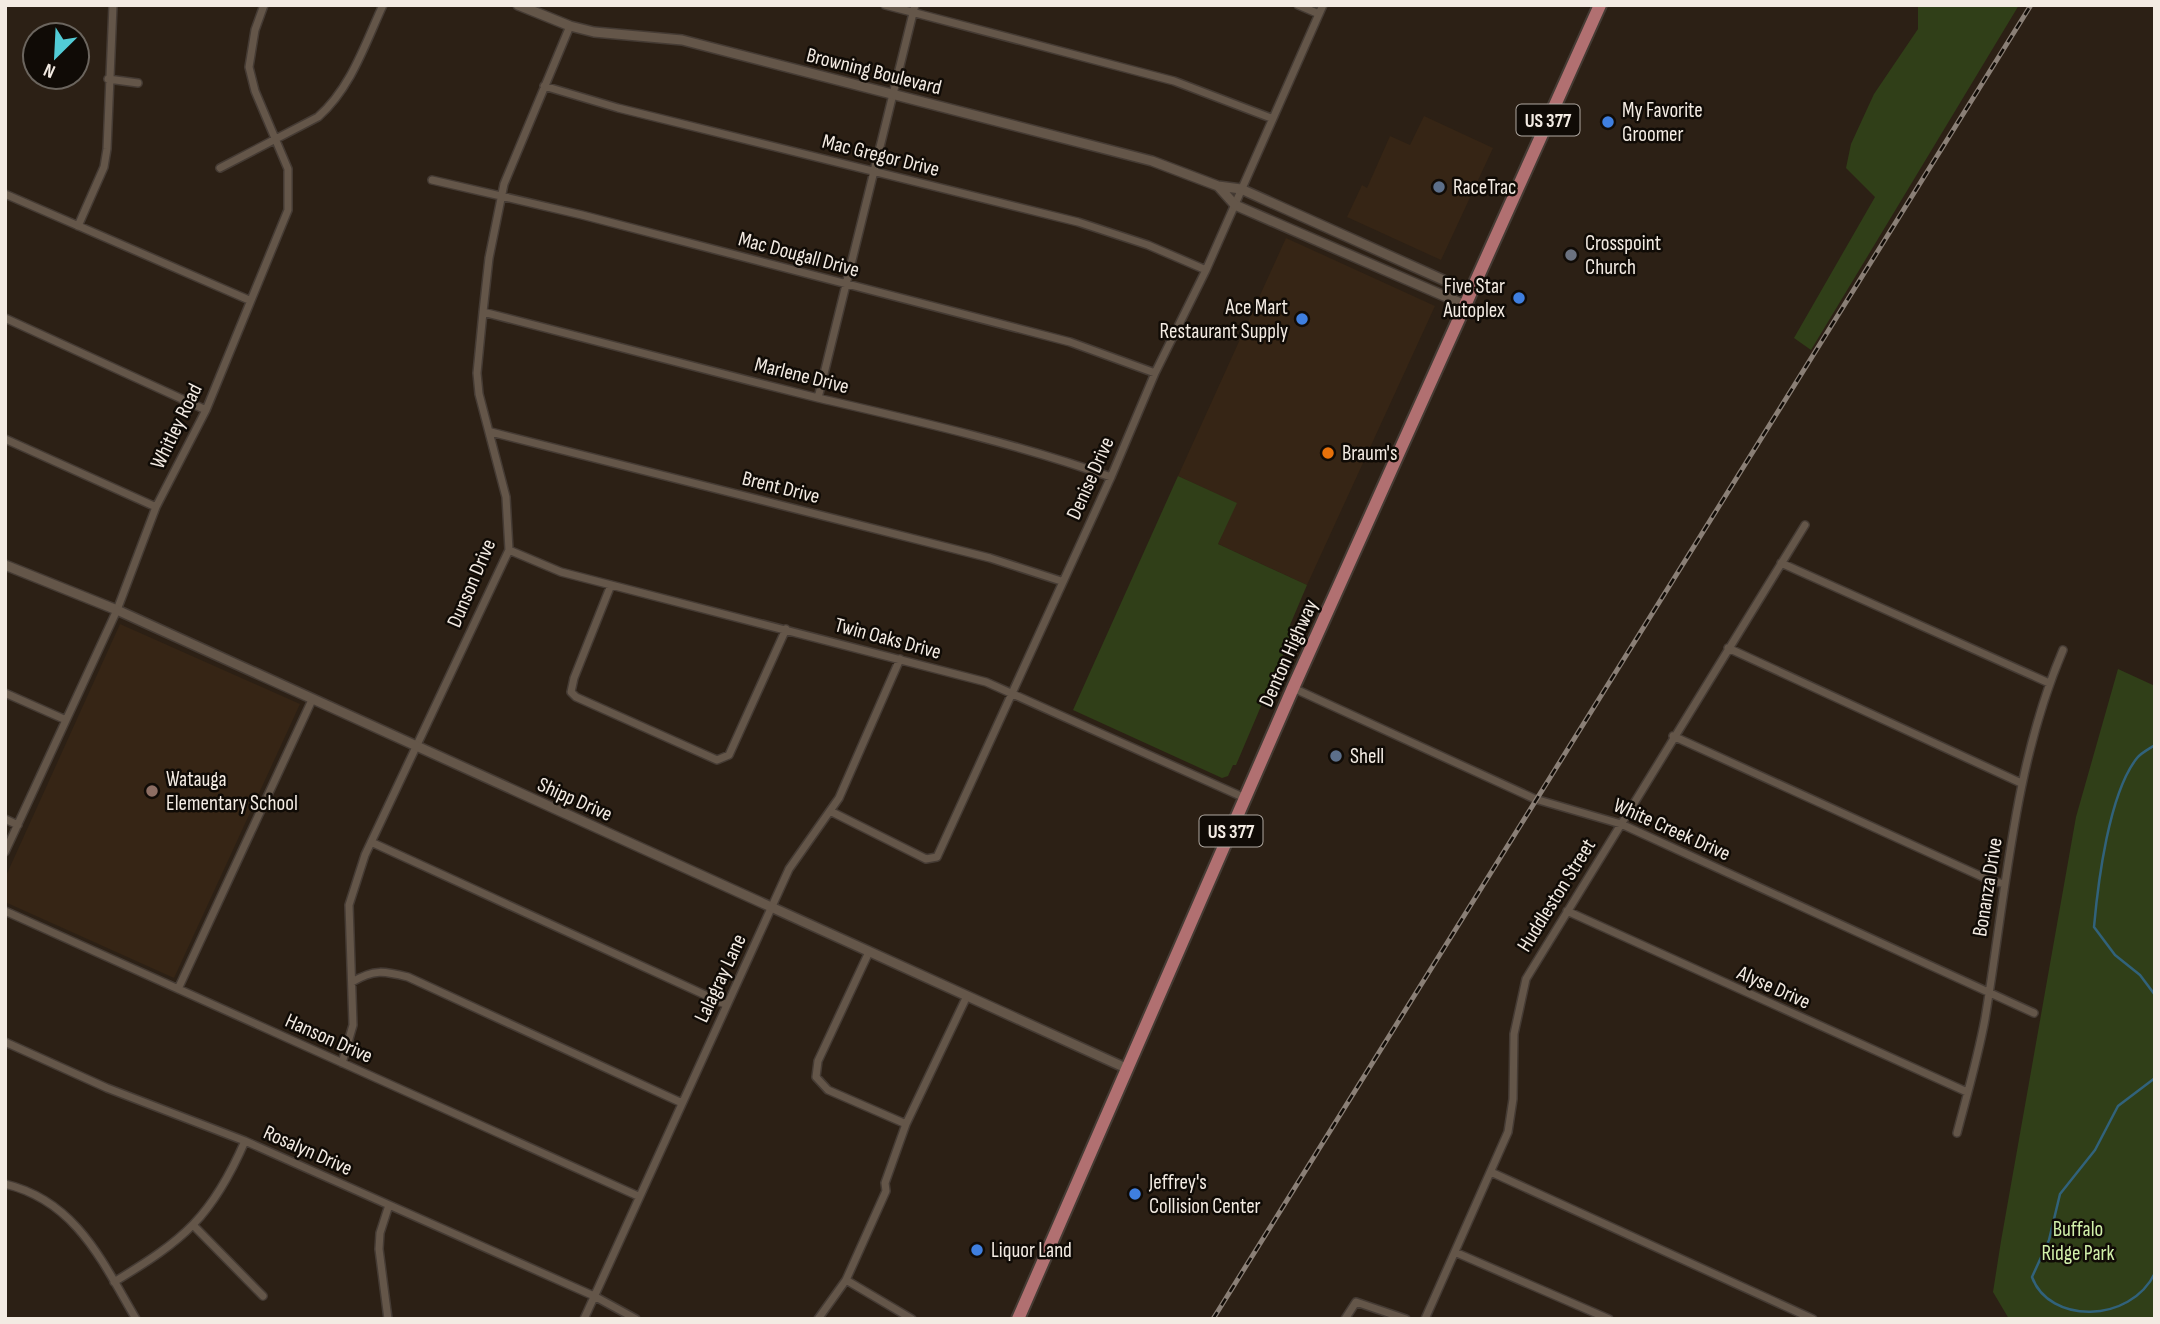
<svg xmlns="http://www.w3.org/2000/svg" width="2160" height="1324" font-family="'Sofia Sans Condensed',sans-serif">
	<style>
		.built { fill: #362515 }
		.green { fill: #303f18 }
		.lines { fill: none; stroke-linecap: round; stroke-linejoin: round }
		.stream { stroke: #31627b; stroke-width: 2.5 }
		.minor-casing { stroke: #453b34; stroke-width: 10 }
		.tertiary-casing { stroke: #453b34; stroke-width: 12 }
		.primary-casing { stroke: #453b34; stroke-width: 16 }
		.minor { stroke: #645649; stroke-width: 7 }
		.tertiary { stroke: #645649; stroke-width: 9 }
		.primary { stroke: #b17071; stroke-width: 12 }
		.rail-casing { stroke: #8a7f76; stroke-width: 5 }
		.rail { stroke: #100b06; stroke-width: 2.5; stroke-dasharray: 8; stroke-linecap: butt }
		.shop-dot { fill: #3f7fe0; stroke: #100b06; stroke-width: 2.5 }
		.service-dot { fill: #5c6f8a; stroke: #100b06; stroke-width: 2.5 }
		.worship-dot { fill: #6b7280; stroke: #100b06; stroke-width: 2.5 }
		.food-dot { fill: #e8710a; stroke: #100b06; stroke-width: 2.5 }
		.education-dot { fill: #8d6e63; stroke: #100b06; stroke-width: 2.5 }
		.labels { text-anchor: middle; stroke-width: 5; stroke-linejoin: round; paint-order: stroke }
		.shield { fill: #100b06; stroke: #afa8a1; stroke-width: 2 }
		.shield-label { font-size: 19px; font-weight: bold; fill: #f3ebe3 }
		.street-label { font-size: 21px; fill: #f3ebe3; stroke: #100b06 }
		.poi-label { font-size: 21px; fill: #f3ebe3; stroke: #100b06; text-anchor: start }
		.park-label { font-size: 21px; fill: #d1f0aa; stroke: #100b06 }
	</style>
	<rect width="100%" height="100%" fill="#2c2015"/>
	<path class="built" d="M1424,116l69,32 -52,112 -94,-43 15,-32 5,3 23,-52 20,9z
		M1286,238l149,68 -128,279 -89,-41 18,-41 -58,-27z
		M120,624l180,80 -126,274 -169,-76v-24z"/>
	<path class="green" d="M1918,5h101l-208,345 -17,-12 81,-141 -29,-29 5,-24 23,-50 44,-65z
		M1178,476l59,27 -19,41 89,41 -17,40 3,6 -57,134h-3l-5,11 -6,2 -149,-68z
		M2118,669l37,17v633h-146l-16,-27 8,-51 75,-424z"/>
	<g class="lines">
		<path class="stream" d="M2155,745c-6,4 -14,8 -18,13 -28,35 -39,124 -43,169l21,28 25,20 15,20
			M2155,1078l-37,28 -23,44 -35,44 -11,46 -17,37c17,47 98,47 123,-4"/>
		<defs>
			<path id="minor" d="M885,5l289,76 97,37
				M1298,5l21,9
				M108,79l30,4
				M544,86l74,22 460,114 70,23 58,25
				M220,168l98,-51c33,-29 47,-73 65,-112
				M432,180l150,35 488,127 85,31
				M5,194l244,106
				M78,226l26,-59 3,-18 6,-144
				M483,312c111,29 223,58 335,86 99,23 197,45 293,79
				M5,318l201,92
				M818,398l97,-393
				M491,432l499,126 71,23
				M5,439l151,68
				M509,550l52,22 425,110 259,116
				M1781,563l268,120
				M611,585l-37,93 -3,14 5,5 141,63 12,-5 57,-126
				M1728,648l293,135
				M1293,688l242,111 86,25 413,189
				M5,693l61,27
				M1673,736l314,143 17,5
				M830,811l96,48 11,-2 174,-380 44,-104 51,-103 117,-265
				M5,819l13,6
				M371,842l356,163
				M5,852l112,-242 39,-103 50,-97 82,-200v-41l-33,-78 -6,-24 6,-37 9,-25
				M5,911l633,285
				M1567,911l400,181
				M869,952l-51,109 -2,16 12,13 78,34
				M352,982c22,-13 32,-11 56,-5l274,126
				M178,989l134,-289
				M5,1042l102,46 138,53 349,155 42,23
				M342,1063l11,-38 -4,-120 16,-50 144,-305 -3,-53 -27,-103 -2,-21 6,-61 6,-54 15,-74 66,-158
				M1957,1133c10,-38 21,-76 28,-114 21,-125 28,-252 78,-369
				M1493,1173l320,146
				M5,1184c71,17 97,77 131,135
				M194,1226l69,70
				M1457,1253l152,66
				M846,1280l66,39
				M114,1282c70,-42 98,-65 131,-141
				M388,1319l-9,-70 1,-16 9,-28
				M584,1319l205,-450 50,-71 61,-139
				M818,1319l28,-39 40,-89 -1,-8 21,-59 61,-128
				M1345,1319l11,-17 50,17
				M1425,1319l83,-187 5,-33 1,-65 12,-55 279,-454"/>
			<path id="tertiary" d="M518,5l52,21 24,6 88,8 470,121 66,25 23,3 229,103
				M1218,186l17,19 230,100
				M5,565l112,45 1011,459"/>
			<path id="primary" d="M1018,1319l275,-631 307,-683"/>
		</defs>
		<use href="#minor" class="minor-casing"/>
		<use href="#tertiary" class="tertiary-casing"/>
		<use href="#primary" class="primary-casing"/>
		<use href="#minor" class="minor"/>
		<use href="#tertiary" class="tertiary"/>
		<use href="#primary" class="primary"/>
		<defs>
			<path id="rail" d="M1213,1319l818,-1314"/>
		</defs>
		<use href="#rail" class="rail-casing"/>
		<use href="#rail" class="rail"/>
	</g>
	<g class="shop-dot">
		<circle cx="1608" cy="122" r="7"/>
		<circle cx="1519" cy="298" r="7"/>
		<circle cx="1302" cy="319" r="7"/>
		<circle cx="1135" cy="1194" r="7"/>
		<circle cx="977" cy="1250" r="7"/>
	</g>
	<g class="service-dot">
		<circle cx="1439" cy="187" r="7"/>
		<circle cx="1336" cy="756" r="7"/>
	</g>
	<circle class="worship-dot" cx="1571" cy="255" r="7"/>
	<circle class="food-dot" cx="1328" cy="453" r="7"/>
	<circle class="education-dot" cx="152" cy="791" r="7"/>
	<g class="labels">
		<g class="shield">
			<rect x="1516.5" y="104.5" width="63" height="31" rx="5"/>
			<rect x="1199.5" y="815.5" width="63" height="31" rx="5"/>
		</g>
		<g class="shield-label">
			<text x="1548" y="127">US 377</text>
			<text x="1231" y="838">US 377</text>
		</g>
		<g class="street-label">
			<text transform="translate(874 71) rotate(14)" y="7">Browning Boulevard</text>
			<text transform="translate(881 155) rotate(14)" y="7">Mac Gregor Drive</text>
			<text transform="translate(799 254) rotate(15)" y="7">Mac Dougall Drive</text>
			<text transform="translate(802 375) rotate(14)" y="7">Marlene Drive</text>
			<text transform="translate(176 426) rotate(-64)" y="7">Whitley Road</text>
			<text transform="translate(1090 478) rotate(-66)" y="7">Denise Drive</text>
			<text transform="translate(781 487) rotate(14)" y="7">Brent Drive</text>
			<text transform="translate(471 583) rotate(-67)" y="7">Dunson Drive</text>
			<text transform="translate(888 638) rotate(15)" y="7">Twin Oaks Drive</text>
			<text transform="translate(1288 653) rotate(-66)" y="7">Denton Highway</text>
			<text transform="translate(575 799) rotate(24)" y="7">Shipp Drive</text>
			<text transform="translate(1672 829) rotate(24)" y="7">White Creek Drive</text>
			<text transform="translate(1987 887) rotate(-81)" y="7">Bonanza Drive</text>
			<text transform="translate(1556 895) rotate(-58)" y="7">Huddleston Street</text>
			<text transform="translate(720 978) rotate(-65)" y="7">Lalagray Lane</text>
			<text transform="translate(1774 987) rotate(24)" y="7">Alyse Drive</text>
			<text transform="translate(329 1038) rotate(24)" y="7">Hanson Drive</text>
			<text transform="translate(308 1150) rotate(24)" y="7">Rosalyn Drive</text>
		</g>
		<g class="poi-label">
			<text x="1622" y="117">My Favorite<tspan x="1622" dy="24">Groomer</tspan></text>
			<text x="1453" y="194">RaceTrac</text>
			<text x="1585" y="250">Crosspoint<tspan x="1585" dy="24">Church</tspan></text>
			<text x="1505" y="293" text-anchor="end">Five Star<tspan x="1505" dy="24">Autoplex</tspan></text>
			<text x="1288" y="314" text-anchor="end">Ace Mart<tspan x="1288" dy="24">Restaurant Supply</tspan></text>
			<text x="1342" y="460">Braum's</text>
			<text x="1350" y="763">Shell</text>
			<text x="166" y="786">Watauga<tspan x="166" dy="24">Elementary School</tspan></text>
			<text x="1149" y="1189">Jeffrey's<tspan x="1149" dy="24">Collision Center</tspan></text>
			<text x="991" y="1257">Liquor Land</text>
		</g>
		<g class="park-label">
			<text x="2078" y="1236">Buffalo<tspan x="2078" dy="24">Ridge Park</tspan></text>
		</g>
	</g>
	<rect width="2160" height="1324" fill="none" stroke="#f3ebe3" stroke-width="14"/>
	<g transform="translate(56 56) rotate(204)"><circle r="33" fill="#100b06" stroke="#6b655e" stroke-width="2"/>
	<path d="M0-5L12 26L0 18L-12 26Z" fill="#52ccd6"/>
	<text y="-10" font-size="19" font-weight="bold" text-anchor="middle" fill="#f3ebe3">N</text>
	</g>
</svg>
